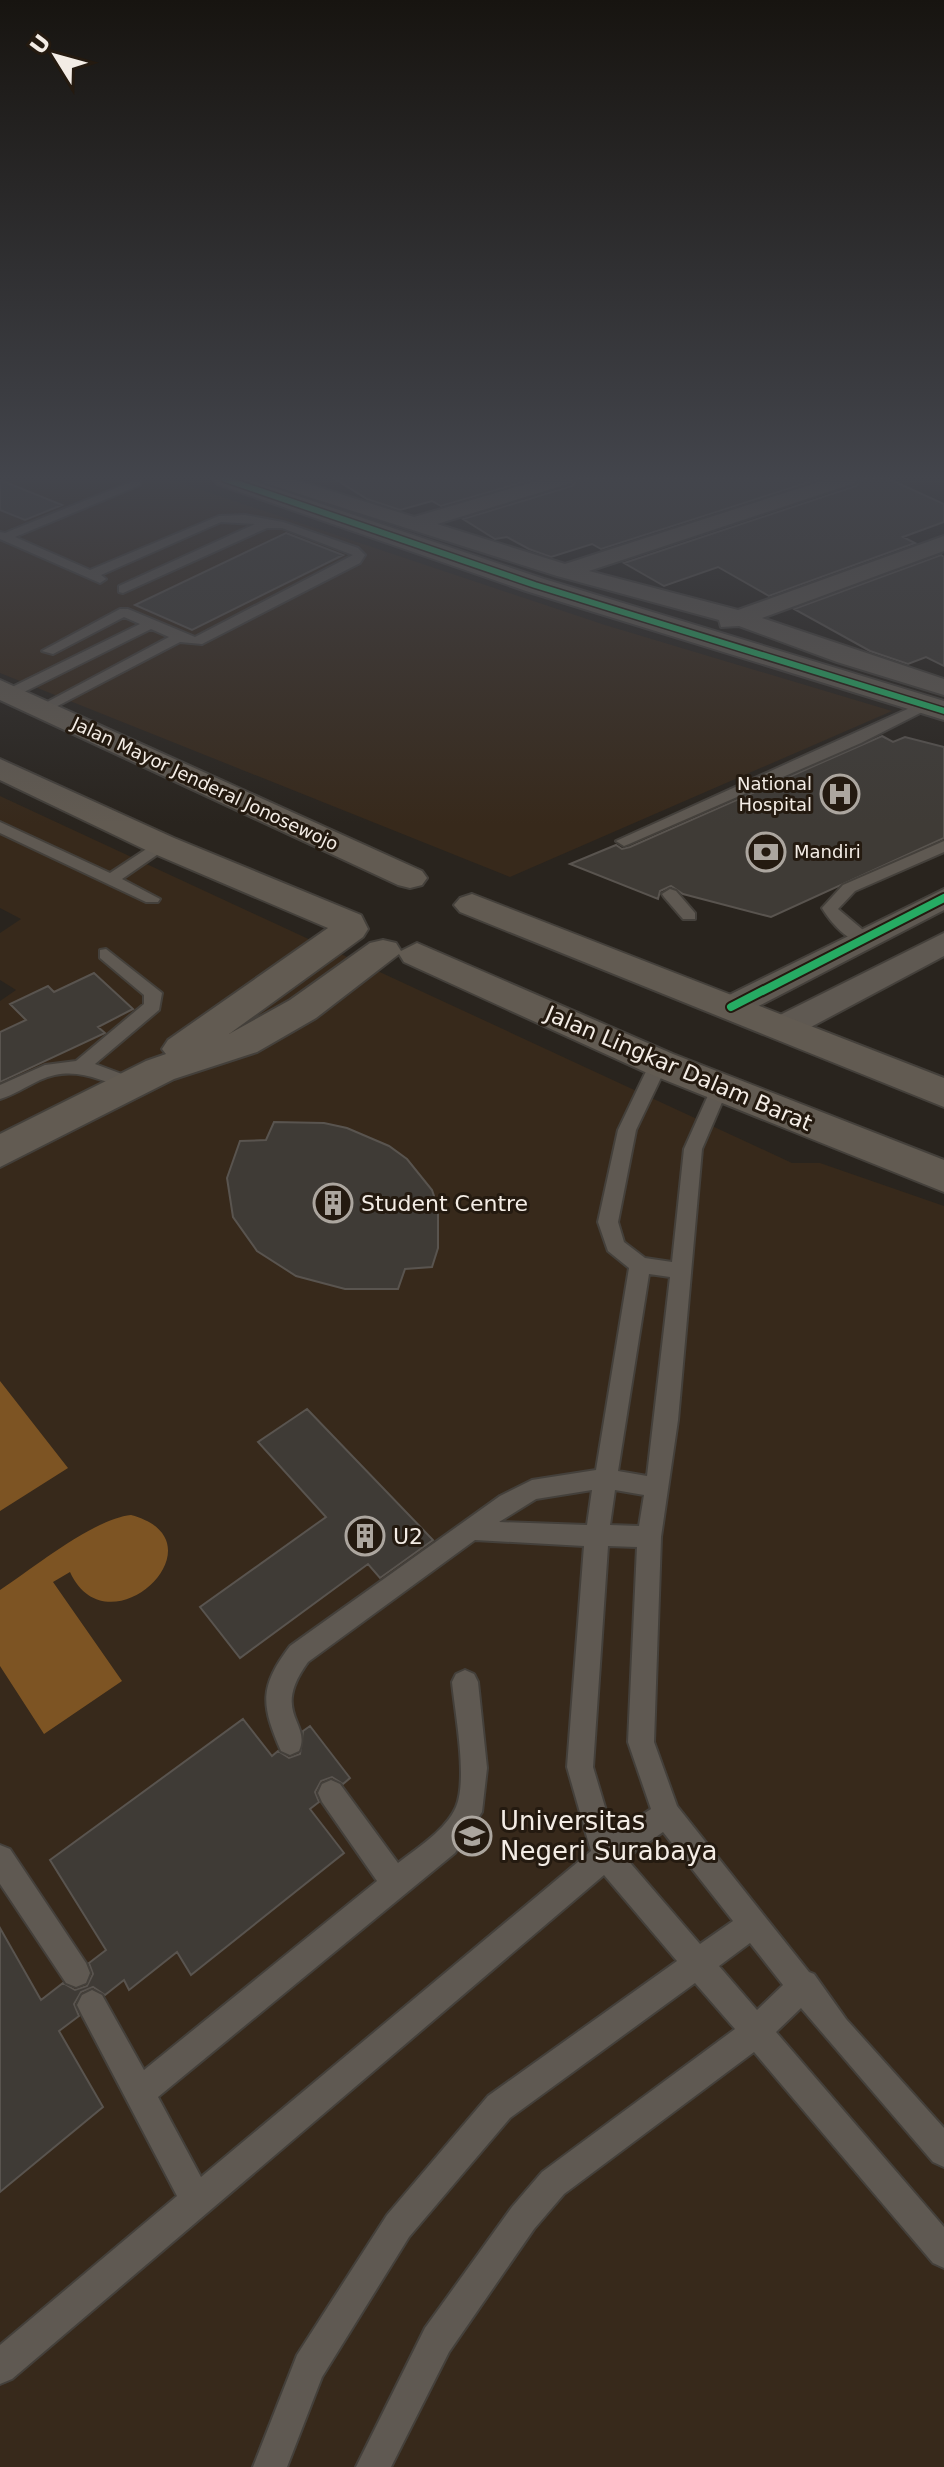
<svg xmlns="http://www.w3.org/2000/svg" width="944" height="2467" font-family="'DejaVu Sans',sans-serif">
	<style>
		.built { fill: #37291b }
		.water { fill: #7d5423 }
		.building { fill: #3f3b36; stroke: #59544f; stroke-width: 2 }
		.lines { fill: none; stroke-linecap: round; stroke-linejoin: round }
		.lane-casing { stroke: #44403b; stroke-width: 4 }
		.street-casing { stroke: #44403b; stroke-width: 4 }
		.secondary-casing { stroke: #44403b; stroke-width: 4 }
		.lane { fill: #5f5952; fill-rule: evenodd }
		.street { fill: #5f5952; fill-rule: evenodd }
		.secondary { fill: #625b52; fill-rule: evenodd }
		.cycleway-far1-casing { stroke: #241a10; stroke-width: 9 }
		.cycleway-casing { stroke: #241a10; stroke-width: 12 }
		.cycleway-far1 { stroke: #26ab63; stroke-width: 6 }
		.cycleway { stroke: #26ab63; stroke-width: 8 }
		.labels { text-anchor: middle; stroke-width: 6; stroke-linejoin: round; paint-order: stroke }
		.far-street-label { font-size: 18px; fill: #f3ece5; stroke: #241a10 }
		.far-poi-label { font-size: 18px; fill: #f3ece5; stroke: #241a10; text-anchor: end }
		.street-label { font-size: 22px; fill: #f3ece5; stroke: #241a10 }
		.poi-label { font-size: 22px; fill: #f3ece5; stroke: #241a10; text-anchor: start }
		.near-poi-label { font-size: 26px; fill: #f3ece5; stroke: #241a10; text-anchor: start }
	</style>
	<rect width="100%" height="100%" fill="#29241e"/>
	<path class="built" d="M0,479h169l436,146 287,86 -382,166 -510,-204z
		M0,796l792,367h28l124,43v1261h-944v-1466l16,-11 -16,-10v-47l21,-14 -21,-11z"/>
	<path class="water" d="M0,1381l68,87 -68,43z
		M131,1515c97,26 -23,140 -61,57l-17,10 69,99 -78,53 -44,-68v-76c35,-23 93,-71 131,-75z"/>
	<path class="building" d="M335,479h199l-93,27 -9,-5 -32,9 -33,-11z
		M577,479h242l-218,70 -9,-5 -41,13 -22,-8 -22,-12 -12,2 -32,-20 109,-33z
		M861,479h28l55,25v18l-41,15 12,6 -146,53 -51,-29 -54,19 -40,-23 232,-77z
		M0,480l62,25 -37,15 -25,-10z
		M286,533l57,22 -151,75 -57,-25z
		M941,555l3,2v109l-18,-9 -18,7 -38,-13 -76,-42z
		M882,736l11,6 12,-5 39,10v91l-173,79 -88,-23 -12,-8 -11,5 -2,8 -88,-35 46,-19 6,4 8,-2z
		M94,973l39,36 -35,18 7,6 -105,49v-50l26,-12 -16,-16 38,-18 6,6z
		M274,1122l50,1 23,5 42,18 18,13 25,31 6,18v40l-6,19 -27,2 -7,20h-53l-49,-13 -39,-25 -24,-34 -6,-39 13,-37 26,-1z
		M307,1409l126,131 -53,38 -12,-14 -128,94 -40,-51 126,-90 -68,-75z
		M243,1719l29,37 6,-5 11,7 11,-4 3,-23 7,-5 40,52 -7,6 -11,-7 -11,4 -6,11 4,10 -9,7 34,44 -153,122 -14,-23 -48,38 -5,-10 -19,15 -12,-8 -12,5 -7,12 5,12 -20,15 44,76 -103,85v-264l41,72 22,-17 12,7 12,-4 6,-12 -4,-11 17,-13 -56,-90z"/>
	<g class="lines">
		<defs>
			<path id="lane" d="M136,480l4,1v4l-125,52 75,33 129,-54 26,-1 38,7 75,26 7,7 -5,8 -158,81 -22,-2 -134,70 -12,-3 135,-72 -18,-8 -137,68h-10v-6l136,-67 -16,-7 -71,37 -11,-3 78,-42h8l67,28 158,-82 -71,-27h-15l-144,65 -4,-1v-6l136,-62 -34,-2 -120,53 5,4 -6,4 -100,-44v-7l5,1z
				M923,702l7,4 -2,3 -67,34 -232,101 -5,2 -8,-5z
				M0,822l110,51 47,-31h10v6l-45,31 38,20 -2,3h-12l-146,-69z
				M944,841v11l-89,39 -17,18 31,26v8c-18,3 -38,-20 -47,-35l21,-23z
				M670,889l6,2 19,22v6h-12l-19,-22 -2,-3z
				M106,949l56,44 -3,17 -64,54 43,16 3,4 -3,4 -6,2c-33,-9 -57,-26 -92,-10 -13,6 -26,15 -40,19v-14l45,-20 31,-4 68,-57v-9l-44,-37v-8z
				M659,1057l9,6 -32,67 -18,92 6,20 21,16 27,4 12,-113 30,-67 6,-2 9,6 -27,63 -24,271 -17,117 -7,205 23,64 132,166 5,2 32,45 98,109v39l-11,-5 -132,-154 -25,24 168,195v41l-11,-5 -179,-211 -190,142 -30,35 -85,123 -58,115h-35l69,-139 87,-121 30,-35 193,-143 -40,-46 -185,135 -101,119 -87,140 -35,90h-34l44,-112 90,-140 101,-119 189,-135 -73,-86 -592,504 -12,5v-39l177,-149 -95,-181 -5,-10 5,-10 10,-5 10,5 42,75 233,-189 -55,-79 -4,-9 4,-9 9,-4 9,4 58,79c19,-15 48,-33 58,-56 12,-28 -1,-94 -4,-125l4,-8 9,-4 9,4 4,8 9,86 -5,44 -27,41 -297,244 43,80 390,-326 -24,-84 17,-221 -109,-6 -167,122c-38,52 4,60 -9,89l-9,4 -9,-4c-20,-46 -22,-64 9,-105l210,-150 32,-16 64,-10 33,-202 -21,-17 -10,-29 20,-92 32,-67zM649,1274l21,3 -23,199 -29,-5zM592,1490l-5,35 -88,-3 37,-23zM615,1490l29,5 -5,31 -29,-1zM608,1546l29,1 -9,195 23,67 -38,25 -20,-67zM663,1832l70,89 -33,23 -74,-86zM750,1943l33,42 -26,25 -38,-44z
				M0,1845l10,4 76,114 4,10 -4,10 -10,4 -10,-4 -66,-99z"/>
			<path id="street" d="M262,479h30l122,38 129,-38h31l-3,4 -134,41 128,40 263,-85h30l-3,4 -266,88 149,39 206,-74v15l-182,67 182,61v16l-107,-33 -98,-36 -18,1 -2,-7 -162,-44 -292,-93z
				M944,889v21l-201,104 -12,4 -12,-4 -4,-7 4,-7z
				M944,933v23l-150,80 -12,3 -12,-3 -5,-8 5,-8z"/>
			<path id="secondary" d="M213,479h34l297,100 400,122v19l-418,-129 -309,-107z
				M0,680l422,191 5,7 -5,7 -12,3 -12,-3 -398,-185z
				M0,759l174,79 187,77 7,14 -5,8 -134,97 61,-34 80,-57 13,-3 13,3 5,8 16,-8 256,111 271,106v32l-299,-120 -241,-110 -5,-8 -83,64 -59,34 -83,27 -174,88v-33l146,-73 20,-7 -4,-5 6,-9 160,-112 -178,-76 -150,-72z
				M472,894l472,184v29l-484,-195 -6,-7 6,-7z"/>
		</defs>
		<use href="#lane" class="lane-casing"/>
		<use href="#street" class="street-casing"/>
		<use href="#secondary" class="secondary-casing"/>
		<use href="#lane" class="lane"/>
		<use href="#street" class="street"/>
		<use href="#secondary" class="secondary"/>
		<defs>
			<path id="cycleway-far1" d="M225,479l310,106 409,126"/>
			<path id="cycleway" d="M731,1007l213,-109"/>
		</defs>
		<use href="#cycleway-far1" class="cycleway-far1-casing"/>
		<use href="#cycleway" class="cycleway-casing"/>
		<use href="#cycleway-far1" class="cycleway-far1"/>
		<use href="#cycleway" class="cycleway"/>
	</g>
	<linearGradient id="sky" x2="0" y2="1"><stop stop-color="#171410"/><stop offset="0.58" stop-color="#43454c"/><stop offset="1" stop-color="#43454c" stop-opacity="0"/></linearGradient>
	<rect width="944" height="824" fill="url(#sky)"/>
	<defs>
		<symbol id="hospital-ring" viewBox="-11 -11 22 22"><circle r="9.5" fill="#241a10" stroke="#aca69f" stroke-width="1.5"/><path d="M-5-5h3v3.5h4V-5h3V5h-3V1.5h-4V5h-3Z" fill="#aca69f"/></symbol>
		<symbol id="bank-ring" viewBox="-11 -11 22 22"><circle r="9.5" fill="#241a10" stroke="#aca69f" stroke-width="1.5"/><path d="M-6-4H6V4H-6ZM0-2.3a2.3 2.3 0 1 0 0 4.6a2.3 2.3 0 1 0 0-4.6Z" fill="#aca69f"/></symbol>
		<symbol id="building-ring" viewBox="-11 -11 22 22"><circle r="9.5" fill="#241a10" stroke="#aca69f" stroke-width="1.5"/><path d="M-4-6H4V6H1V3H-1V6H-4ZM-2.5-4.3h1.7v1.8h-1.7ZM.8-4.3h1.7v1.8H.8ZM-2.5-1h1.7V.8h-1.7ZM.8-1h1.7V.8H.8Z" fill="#aca69f"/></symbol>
		<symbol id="university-ring" viewBox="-11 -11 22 22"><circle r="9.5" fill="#241a10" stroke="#aca69f" stroke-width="1.5"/><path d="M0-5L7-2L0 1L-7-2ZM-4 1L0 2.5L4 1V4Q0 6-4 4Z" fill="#aca69f"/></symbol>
	</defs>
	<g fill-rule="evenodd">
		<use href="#hospital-ring" x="818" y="772" width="44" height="44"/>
		<use href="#bank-ring" x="744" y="830" width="44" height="44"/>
		<use href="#building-ring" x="311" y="1181" width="44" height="44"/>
		<use href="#building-ring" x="343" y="1514" width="44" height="44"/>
		<use href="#university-ring" x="450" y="1814" width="44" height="44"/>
	</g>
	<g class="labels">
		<g class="far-street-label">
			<text transform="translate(205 784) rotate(25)" y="6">Jalan Mayor Jenderal Jonosewojo</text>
		</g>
		<g class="far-poi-label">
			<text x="812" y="790">National<tspan x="812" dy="21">Hospital</tspan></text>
			<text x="794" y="858" text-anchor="start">Mandiri</text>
		</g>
		<g class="street-label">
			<text transform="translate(679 1068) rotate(23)" y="8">Jalan Lingkar Dalam Barat</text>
		</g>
		<g class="poi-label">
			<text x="361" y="1211">Student Centre</text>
			<text x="393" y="1544">U2</text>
		</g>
		<g class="near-poi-label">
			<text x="500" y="1830">Universitas<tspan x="500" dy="30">Negeri Surabaya</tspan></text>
		</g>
	</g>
	<g transform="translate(56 56) rotate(307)" stroke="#241a10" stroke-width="6" paint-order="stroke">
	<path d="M0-6L14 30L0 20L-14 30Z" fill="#f3ece5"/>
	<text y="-12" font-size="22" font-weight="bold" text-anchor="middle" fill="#f3ece5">U</text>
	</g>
</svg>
